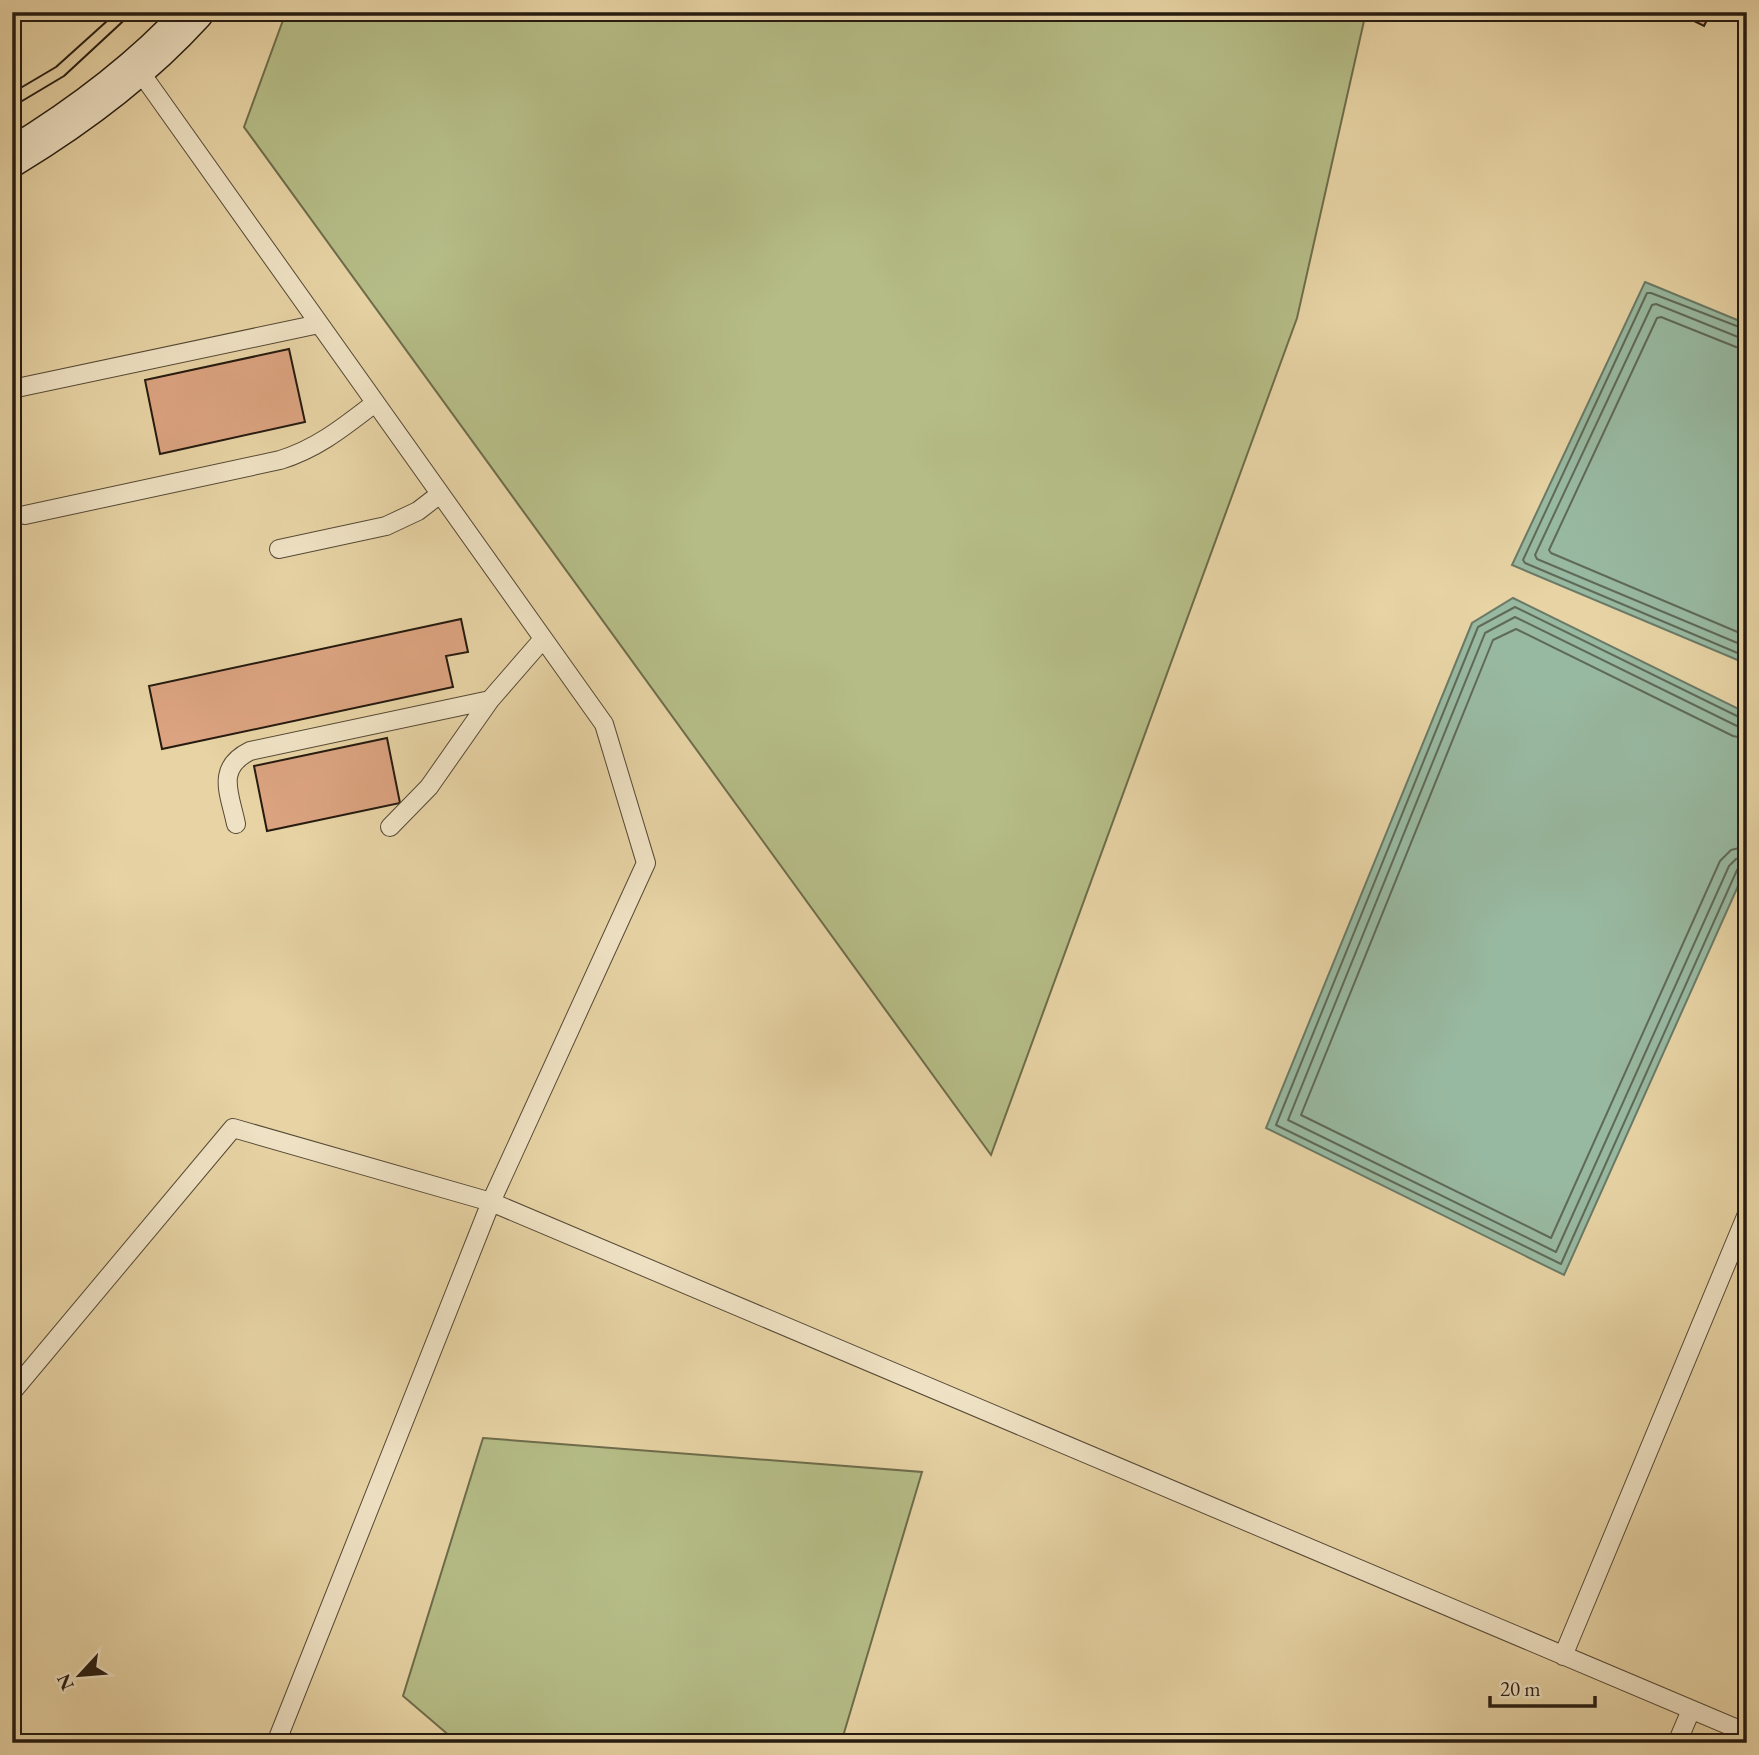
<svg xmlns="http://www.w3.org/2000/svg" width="1759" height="1755" font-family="'EB Garamond',serif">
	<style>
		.green { fill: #b5bc86; stroke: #6e6c4b; stroke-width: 2 }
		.water { fill: #98b9a1; stroke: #6a7a67; stroke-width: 2 }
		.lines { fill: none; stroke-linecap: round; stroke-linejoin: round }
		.shore { stroke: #5f6a58; stroke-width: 2 }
		.building { fill: #dba380; stroke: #261b10; stroke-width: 2 }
		.lane-casing { stroke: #564935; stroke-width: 20 }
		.secondary-casing { stroke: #261b10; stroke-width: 41 }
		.lane { stroke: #efe2c4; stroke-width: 18 }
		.secondary { stroke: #efe2c4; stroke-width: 38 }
		.tram { stroke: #261b10; stroke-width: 2 }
	</style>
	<rect width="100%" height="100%" fill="#e7d3a4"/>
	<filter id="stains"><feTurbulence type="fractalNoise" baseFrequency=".00286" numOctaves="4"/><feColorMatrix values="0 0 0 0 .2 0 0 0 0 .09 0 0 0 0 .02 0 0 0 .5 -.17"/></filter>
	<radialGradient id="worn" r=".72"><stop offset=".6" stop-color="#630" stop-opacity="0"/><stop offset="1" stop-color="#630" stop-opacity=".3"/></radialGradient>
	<path class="green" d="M286,12h1080l-69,306 -306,837 -747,-1028z
		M483,1438l439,34 -81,271h-383l-55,-47z"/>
	<path class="water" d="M1645,282l102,42v340l-235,-99z
		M1513,598l234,115v153l-183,409 -298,-147 206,-505z"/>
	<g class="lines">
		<path class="shore" d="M1747,330l-96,-37h-4l-124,267 2,3 222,94
			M1747,338l-9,-1 -82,-33 -4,1 -117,250 2,4 210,88
			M1747,349l-11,-2 -75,-30 -4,1 -108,232 2,3 196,83
			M1747,719l-6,-1 -226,-111 -37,20 -202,498 285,139 176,-394 4,-4 6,-1
			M1747,728l-10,-2 -222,-109 -30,16 -197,487 268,132 173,-386 7,-7 11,-3
			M1747,739l-14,-3 -217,-107 -23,11 -192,475 250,123 169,-377 11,-11 16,-4"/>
	</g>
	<path class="building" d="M1676,12h35l-7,14z
		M289,349l16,73 -145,32 -15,-74z
		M461,619l7,33 -22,4 7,31 -291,62 -13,-63z
		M387,738l13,65 -133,28 -13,-65z"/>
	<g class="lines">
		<defs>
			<path id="lane" d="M12,389l307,-65
				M25,515l255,-55c37,-11 65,-34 95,-57
				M279,549l107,-23 32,-15 22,-17
				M236,824c-6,-30 -21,-56 14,-73l240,-51 53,-61
				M390,827l39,-40 61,-87
				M12,1392l221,-264 258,74 155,-339 -42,-139 -468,-658
				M1563,1656l184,-442
				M276,1743l215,-541 1256,531
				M1677,1743l14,-33"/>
			<path id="secondary" d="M12,157c66,-40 130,-88 182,-145"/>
		</defs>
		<use href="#lane" class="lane-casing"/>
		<use href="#secondary" class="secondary-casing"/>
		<use href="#lane" class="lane"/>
		<use href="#secondary" class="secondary"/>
		<path class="tram" d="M12,93l44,-26 61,-55
			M12,107l52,-31 69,-64"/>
	</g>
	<rect width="1759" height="1755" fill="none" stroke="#e7d3a4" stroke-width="42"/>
	<rect x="14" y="14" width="1731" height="1727" fill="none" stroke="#261b10" stroke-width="3.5"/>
	<rect x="21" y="21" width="1717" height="1713" fill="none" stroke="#261b10" stroke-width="2"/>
	<g transform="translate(80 1675) rotate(244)" stroke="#efe2c4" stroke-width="5" paint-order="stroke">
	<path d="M0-5L12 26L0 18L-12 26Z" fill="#261b10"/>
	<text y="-10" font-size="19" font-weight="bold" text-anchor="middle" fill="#261b10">N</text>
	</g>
	<path d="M1490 1696v10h105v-10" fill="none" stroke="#261b10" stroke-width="3.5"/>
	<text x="1500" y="1696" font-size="21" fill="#261b10" stroke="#efe2c4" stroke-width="5" paint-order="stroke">20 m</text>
	<rect width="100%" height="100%" filter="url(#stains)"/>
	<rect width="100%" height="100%" fill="url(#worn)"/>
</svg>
